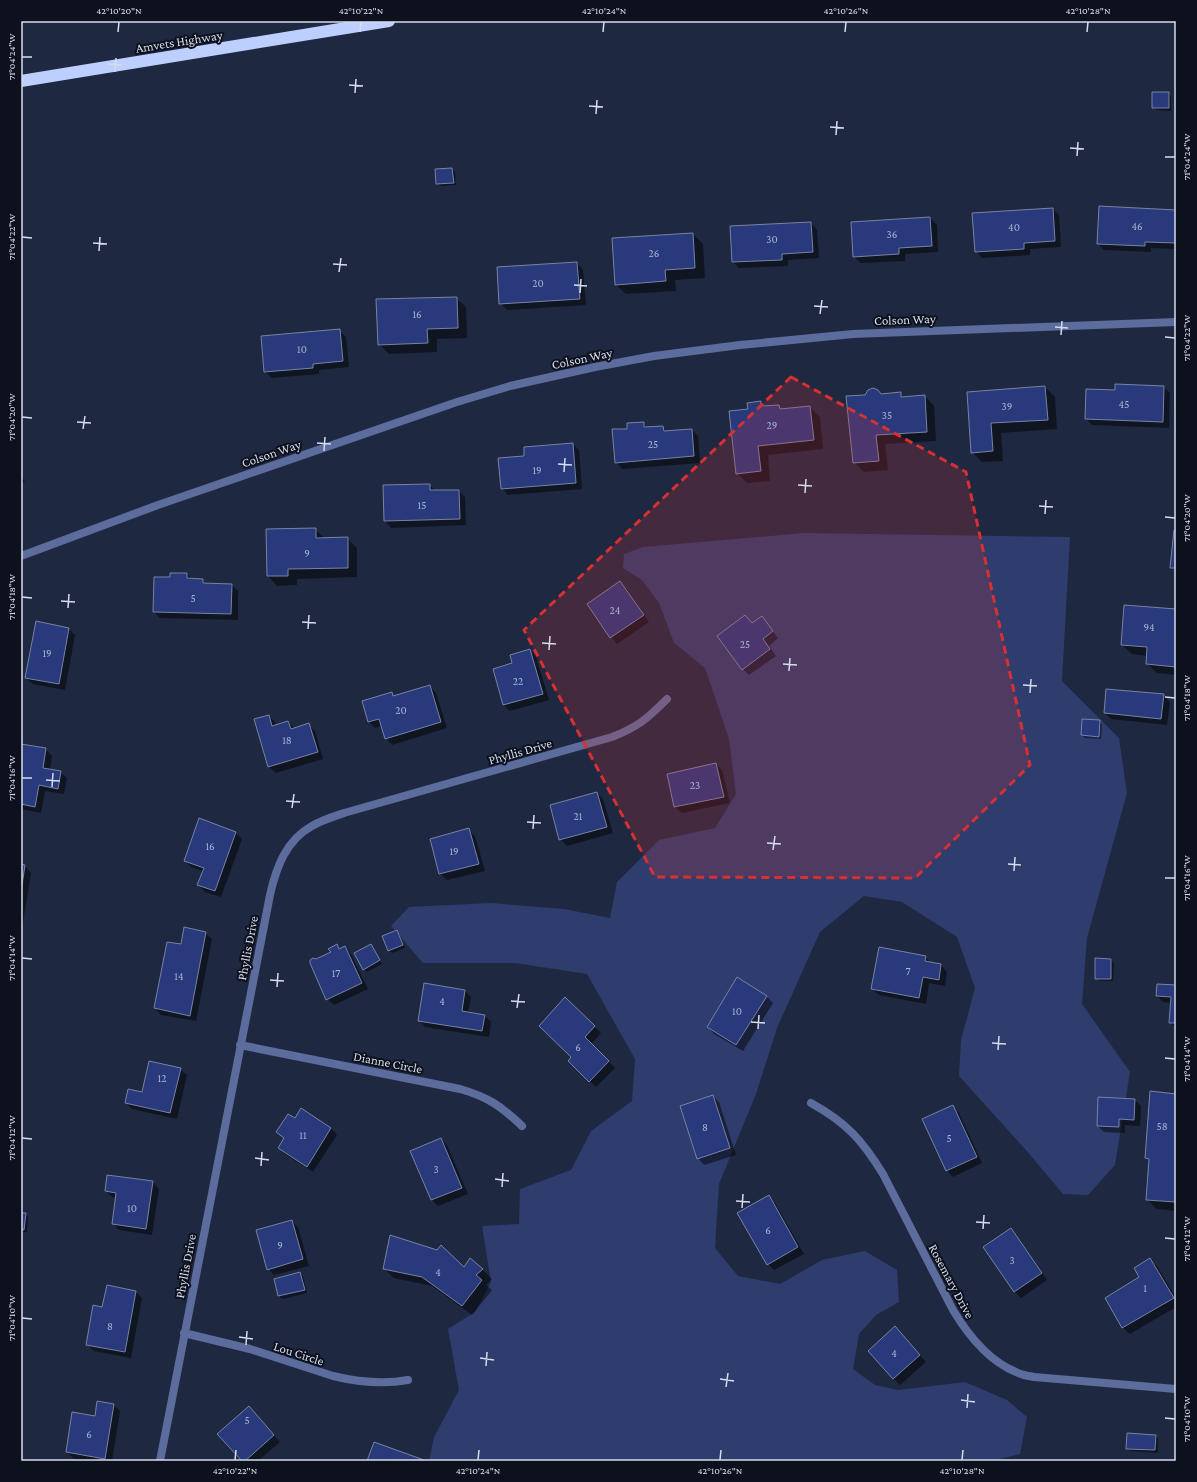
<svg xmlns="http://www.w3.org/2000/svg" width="1197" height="1482" font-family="'Crimson Pro',serif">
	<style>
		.green { fill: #2e3c6e }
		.shadow { fill: #0007 }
		.building { fill: #28397c; stroke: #7883a2 }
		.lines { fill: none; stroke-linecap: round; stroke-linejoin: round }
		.street { stroke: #5c6c9d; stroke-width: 8 }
		.highway { stroke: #bdcfff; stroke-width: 12 }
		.marked { fill: #d63132; fill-opacity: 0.2; stroke: #d63132; stroke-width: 3; stroke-dasharray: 8 5; stroke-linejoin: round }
		.ticks { fill: none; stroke: #d6dced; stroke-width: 1.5 }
		.labels { text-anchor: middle; stroke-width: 4; stroke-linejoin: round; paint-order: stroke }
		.number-label { font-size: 11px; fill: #aab3d1 }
		.street-label { font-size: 13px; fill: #d6dced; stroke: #0d111d }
		.neatline { fill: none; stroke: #d6dced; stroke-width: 1.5 }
		.ticks-label { font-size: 10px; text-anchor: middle; fill: #d6dced }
	</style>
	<rect width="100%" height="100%" fill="#1f2841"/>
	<path class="green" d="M804,533l266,4 -8,144 57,57 8,55 -40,145 -5,66 48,68 -15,93 -27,30 -25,-1 -38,-45 -66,-73 2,-36 14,-52 -18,-51 -55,-35 -38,-6 -44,36 -43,96 -21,66 -37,90 -4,64 23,28 42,8 42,-24 43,-9 32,19 2,32 -23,13 -17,19 -6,35 22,16 23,5 67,-8 42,18 20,17 -7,37 -20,5 -1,2h-570l5,-24 25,-47 -11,-61 27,-17 16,-30 -9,-56 37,-2 1,-35 51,-19 20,-39 41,-30 3,-42 -48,-85 -72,-11h-92l-32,-37 18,-19 82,-4 73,6 46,9 7,-36 42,-42 56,-12 21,-34 -7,-55 -24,-71 -31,-25 -15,-40 -17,-23 -19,-12 1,-14 19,-7z"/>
	<path class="shadow" d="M1168,93l3,3v15l-15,-1 -3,-3z
		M452,169l3,3 1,13 -16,1 -3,-3z
		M1053,209l6,6 2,32 -31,2v6l-48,3 -6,-7z
		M1176,211v38l-25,-1v4l-47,-2 -6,-6z
		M930,218l7,7 1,27 -33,2v7l-44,2 -7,-6 -2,-34z
		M811,223l6,7 2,28 -31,2v6l-49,2 -6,-6z
		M693,234l10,10 2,34 -30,2 1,11 -50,3 -10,-9z
		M577,263l6,7 3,35 -79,5 -7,-7z
		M456,298l10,9 1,31 -30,1v13l-48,2 -10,-10z
		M339,330l7,7 3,30 -30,3v4l-47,4 -7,-6 -2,-35z
		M1045,387l10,10 2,32 -56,4 2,28 -21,1 -10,-10 -4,-59z
		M1164,387l6,6 -1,35 -77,-3 -6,-6 30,-28z
		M878,391l4,4 18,-1 5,4 20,-2 9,10 2,35 -51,3 3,26 -24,2 -10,-10 11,-67z
		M760,402l5,5 14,-1 4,4 27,-3 10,10 3,32 -55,6 2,26 -23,2 -10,-10 12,-63z
		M643,423l5,5 15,-1 4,5 25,-2 6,6 2,27 -78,6 -6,-7 12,-33z
		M573,444l6,6 3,39 -74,6 -6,-7 23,-32z
		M21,477l4,4 -4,4z
		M429,485l7,6h23l6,6 1,28 -75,3 -6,-7 -1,-35z
		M315,529l10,10 22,-1 10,10v29l-60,2v6l-20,1 -9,-10 -1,-46z
		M187,574l5,5 10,1 5,4 25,1 6,6v29l-78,-2 -6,-6 17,-34z
		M620,582l7,7 22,33 -32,22 -6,-7z
		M1176,610v65l-19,-2 -10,-9v-8l-15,-2 -10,-9z
		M762,618l16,20 -9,8 7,10 -27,19 -6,-6 10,-45z
		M69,629l6,6 -10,55 -32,-6 -7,-6z
		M530,650l6,7 13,43 -39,11 -6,-6 10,-41z
		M430,686l6,7 11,35 -55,17 -6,-7 -4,-12 -7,2 -6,-6 -6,-21 28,-8 4,4z
		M1163,695l7,7 -3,23 -56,-6 -6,-6z
		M269,716l6,6 1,4 12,-4 7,7 13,-5 7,7 8,28 -47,14 -7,-6 -14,-47z
		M1099,721l3,3 -1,15 -16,-1 -3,-3z
		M21,745l25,4 6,7 -2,14 10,2 7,6 -3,16 -19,-3 -4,22 -20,-4z
		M716,764l6,6 8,33 -48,10 -7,-6 -7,-33z
		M597,793l6,6 10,34 -46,13 -7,-7z
		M200,820l36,13 6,6 -21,58 -16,-5 -7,-7 5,-14 -12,-4 -6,-6z
		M469,830l6,6 10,35 -38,9 -7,-6 -9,-35z
		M21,865l4,1 6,7 -10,62z
		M396,931l3,3 6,14 -13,5 -3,-2z
		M205,933l7,6 -16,82 -35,-6 -6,-7z
		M371,945l11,19 -15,8 -3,-3z
		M337,946l3,3 5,-2 6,7 17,35 -34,16 -7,-6 -11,-38 16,-8z
		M925,957l7,6 9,2 6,7 -2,14 -16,-3 -3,21 -47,-9 -7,-6z
		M1111,960l3,3 -1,18h-14l-3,-3z
		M1176,986v42l-6,-6 2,-19 -9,-1 -6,-6z
		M465,991l6,6 -3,16 17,3 6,6 -2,15 -64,-10 -6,-7z
		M766,996l7,7 -30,48 -29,-17 -6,-7z
		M565,999l36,34 -10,11 24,24 -19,19 -27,-26 4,-4z
		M180,1069l7,6 -10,44 -45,-10 -6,-6z
		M1176,1095v116l-19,-2 -10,-9 3,-38 -4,-4z
		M713,1096l6,6 17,53 -32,10 -6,-7z
		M1135,1100l6,6 -1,20 -15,-1v8l-21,-1 -6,-6z
		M953,1107l6,6 23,50 -29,14 -7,-7z
		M295,1120l36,8 6,7 -24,37 -28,-18 -6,-6 6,-9 -7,-7z
		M441,1139l6,6 21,49 -30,12 -6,-6 -20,-49z
		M153,1182l6,7 -7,46 -33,-5 -6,-7 4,-25 -5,-1 -6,-6z
		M768,1196l7,7 29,51 -30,16 -6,-6z
		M21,1214h5l2,3 -1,15h-6z
		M292,1221l6,6 11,39 -35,9 -6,-6z
		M1011,1229l6,7 30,44 -26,18 -6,-6 -31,-45z
		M1150,1259l7,7 19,32v9l-46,27 -7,-6 -17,-30 35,-20z
		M464,1268l18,1 10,10 -6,6 6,5 -20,25 -40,-29 -38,-8 -10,-9z
		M300,1274l3,2 4,17 -25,6 -3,-3 -4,-16z
		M136,1292l6,6 -11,60 -37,-7 -7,-7 16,-36z
		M901,1334l25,28 -26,23 -7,-7z
		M113,1405l7,6 -8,50h-23l-15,-2 -7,-7 29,-35z
		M255,1414l25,28 -22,19h-15z
		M1156,1436l2,2v15l-28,-2 -3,-3z
		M375,1443l48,18h-55z"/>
	<path class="building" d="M1152,92h17v16h-17z
		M452,168l2,15 -18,1 -1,-15z
		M1099,206l77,4v33l-31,-1v4l-48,-2z
		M1053,208l2,33 -31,2v6l-49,3 -3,-39z
		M930,217l2,29 -33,2v6l-46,3 -2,-35z
		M811,222l2,30 -31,2v6l-50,2 -2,-36z
		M693,233l2,35 -30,2 1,11 -51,4 -3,-47z
		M577,262l3,37 -81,5 -2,-37z
		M457,297l1,31 -31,1 1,14 -50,2 -2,-46z
		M340,329l3,32 -30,3v4l-49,4 -3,-36z
		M1115,384l49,2 -1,36 -78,-3 1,-30 29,1z
		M1045,386l3,34 -57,3 2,28 -22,2 -4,-61z
		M873,388l5,2 3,4 20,-2v5l24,-2 2,37 -51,3 3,26 -26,2 -7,-67 19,-1 3,-5z
		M761,401v5l18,-1 1,4 30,-3 4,34 -56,6 3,25 -25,3 -7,-63 19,-2 -1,-6z
		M644,422v5l19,-1 1,5 28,-2 2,27 -79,7 -3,-34h15v-6z
		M573,443l3,40 -75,6 -3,-31 26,-2v-9z
		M430,484v6h29l1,29 -76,2 -1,-36z
		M316,528v10l32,-1v31l-60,1v7h-21l-1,-47z
		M1174,530h2v38h-6z
		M170,573h17v5l16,1v4l29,1 -1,30 -78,-2 1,-35h16z
		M620,581l24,34 -34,23 -23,-34z
		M1124,605l52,4v58l-30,-3 1,-17 -26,-2z
		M745,615l7,8 10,-7 11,15 -10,8 7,10 -28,21 -25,-34z
		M36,621l33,7 -10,56 -34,-6z
		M530,649l13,45 -40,11 -10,-36 19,-6 -2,-8z
		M430,685l11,37 -56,17 -6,-20 -11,3 -6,-21 30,-9 1,4z
		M1106,689l58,5 -3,25 -57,-6z
		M269,715l3,11 16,-5 3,8 18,-6 9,29 -50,15 -14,-48z
		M1082,719l18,1 -1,17 -18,-2z
		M21,744l25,4 -3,20 18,3 -3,18 -19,-4 -4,22 -14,-3z
		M716,763l8,34 -50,10 -7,-33z
		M597,792l10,35 -48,13 -9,-35z
		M199,818l37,14 -21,59 -18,-6 7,-17 -20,-7z
		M469,828l10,36 -40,10 -9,-35z
		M21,864l4,1 -4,27z
		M184,927l22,5 -16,84 -36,-8 13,-66 14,2z
		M397,930l6,15 -15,6 -6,-15z
		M337,944l2,5 6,-3 17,37 -36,17 -16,-37v-3l3,-2 3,1 15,-7 -3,-3z
		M371,944l9,16 -17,10 -9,-17z
		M879,947l47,9 -1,5 16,3 -2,16 -16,-3 -4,21 -48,-9z
		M1095,958l16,1v20h-16z
		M737,977l30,19 -31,49 -29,-18z
		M424,983l41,7 -3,21 23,4 -3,16 -64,-10z
		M1157,984l19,1v38h-7l2,-26 -15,-1z
		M565,997l30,29 -10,11 24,24 -20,21 -21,-21 3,-4 -32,-31z
		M149,1061l32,7 -11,45 -45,-10 3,-14 14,3z
		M1150,1091l26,3v108l-30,-2 3,-41 -4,-1z
		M713,1095l17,53 -33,11 -17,-53z
		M1098,1097l37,2 -1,21 -15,-1v8l-22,-1z
		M953,1105l24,52 -31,14 -24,-52z
		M301,1108l30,20 -24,39 -29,-19 6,-10 -8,-6 12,-18 7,4z
		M441,1138l21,50 -31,12 -21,-49z
		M107,1175l46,6 -7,48 -34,-5 4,-31 -11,-2z
		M769,1195l29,52 -31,18 -30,-52z
		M21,1213h5l-2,17h-3z
		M292,1220l11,39 -36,11 -11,-40z
		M1011,1228l31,45 -28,19 -31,-45z
		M390,1235l47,15 4,-5 23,22 6,-9 13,11 -7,6 6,5 -20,26 -40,-29 -39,-8z
		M1150,1258l24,40 -52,30 -17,-30 34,-21 -5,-9z
		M300,1272l5,18 -27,6 -4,-17z
		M107,1285l29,6 -11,61 -39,-7 7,-40 9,2z
		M895,1326l25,29 -27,24 -25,-28z
		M97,1401l17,3 -9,55 -39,-7 6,-40 23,4z
		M249,1406l25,29 -29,26h-3l-25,-27z
		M1127,1433l29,2 -1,15 -29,-1z
		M374,1442l50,18 -57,1z"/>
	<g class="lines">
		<path class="street" d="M21,556l137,-51 299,-103 53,-16 85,-19 59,-11 86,-11 113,-11 323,-12
			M240,1045l220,44c28,8 41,17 62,37
			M811,1103c36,20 51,37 72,71l70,136c15,25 36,51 63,62 6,3 13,4 18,5l142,12
			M184,1333l66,16 83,27c25,6 49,9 75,4
			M160,1461l110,-566c6,-27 16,-55 42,-69 10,-6 21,-9 32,-13l268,-76c26,-10 36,-19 55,-38"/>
		<path class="highway" d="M21,81l368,-60"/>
	</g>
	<path class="marked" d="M791,377l175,95 64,293 -115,113 -260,-1 -131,-247z"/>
	<path class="ticks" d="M118,32l1,-10M360,32l1,-10M603,32l1,-10M845,32l1,-10M1087,32l1,-10M22,57h10M108,64l14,1M115,72l1,-14M349,85l14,1M355,93l1,-14M589,106l14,1M596,114l1,-14M830,127l14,1M836,135l1,-14M1070,148l14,1M1077,156l1,-14M1165,157h10M22,237l10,1M93,243l14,1M99,251l1,-14M333,264l14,1M339,272l2,-14M574,285l13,1M580,293l1,-14M814,306l14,1M820,314l2,-14M1055,327l13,1M1061,335l1,-14M1165,337l10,1M22,417l10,1M77,422l14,1M83,429l2,-13M317,443l14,1M324,451l1,-14M558,464l14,1M564,472l1,-14M798,485l14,1M805,493l1,-14M1039,506l14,1M1045,514l1,-14M1165,517l10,1M22,597l10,1M61,601l14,1M68,608l1,-14M302,622l14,1M308,629l1,-14M542,643l14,1M549,650l1,-14M783,664l14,1M789,671l1,-13M1023,685l14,1M1030,693l1,-14M1165,697l10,1M22,778h10M46,780l14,1M52,787l1,-14M286,801l14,1M292,808l2,-14M527,822l14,1M533,829l1,-14M767,843l14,1M773,850l2,-14M1008,864l13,1M1014,871l1,-14M1165,878h10M22,958l10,1M270,980l14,1M277,987l1,-14M511,1001l14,1M517,1008l2,-14M751,1022l14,1M758,1029l1,-14M992,1043l14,1M998,1050l1,-14M1165,1058l10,1M22,1138l10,1M255,1158l14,2M261,1166l1,-14M495,1179l14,2M502,1187l1,-14M736,1201l14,1M742,1208l1,-14M976,1222l14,1M983,1229l1,-14M1165,1238l10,1M22,1318l10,1M239,1337l14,2M246,1345l1,-14M480,1358l14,2M486,1366l1,-14M720,1379l14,2M726,1387l2,-14M961,1400l14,2M967,1408l1,-14M1165,1418l10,1M235,1460l1,-10M478,1460l1,-10M720,1460l1,-10M962,1460l1,-10"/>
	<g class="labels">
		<g class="number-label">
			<text x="1137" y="230">46</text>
			<text x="1014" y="231">40</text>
			<text x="892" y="238">36</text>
			<text x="772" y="243">30</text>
			<text x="654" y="257">26</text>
			<text x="538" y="287">20</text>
			<text x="417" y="318">16</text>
			<text x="302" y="353">10</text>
			<text x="1124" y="408">45</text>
			<text x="1007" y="410">39</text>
			<text x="887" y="419">35</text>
			<text x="772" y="429">29</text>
			<text x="653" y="448">25</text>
			<text x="537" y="474">19</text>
			<text x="422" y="509">15</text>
			<text x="307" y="557">9</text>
			<text x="193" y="602">5</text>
			<text x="615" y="614">24</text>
			<text x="1149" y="631">94</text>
			<text x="745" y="648">25</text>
			<text x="47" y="657">19</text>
			<text x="518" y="685">22</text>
			<text x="401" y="714">20</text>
			<text x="287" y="744">18</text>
			<text x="695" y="789">23</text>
			<text x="578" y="820">21</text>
			<text x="210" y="850">16</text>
			<text x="454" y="855">19</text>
			<text x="908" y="975">7</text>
			<text x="336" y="977">17</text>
			<text x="179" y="980">14</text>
			<text x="442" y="1005">4</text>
			<text x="737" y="1015">10</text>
			<text x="578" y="1051">6</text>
			<text x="162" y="1082">12</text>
			<text x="1162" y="1130">58</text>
			<text x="705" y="1131">8</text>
			<text x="303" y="1139">11</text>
			<text x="949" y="1142">5</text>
			<text x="436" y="1173">3</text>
			<text x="132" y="1212">10</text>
			<text x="768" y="1234">6</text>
			<text x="280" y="1249">9</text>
			<text x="1012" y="1264">3</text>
			<text x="438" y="1276">4</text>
			<text x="1145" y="1292">1</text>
			<text x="110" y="1330">8</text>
			<text x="894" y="1357">4</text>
			<text x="247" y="1424">5</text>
			<text x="89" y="1438">6</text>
		</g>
		<g class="street-label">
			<text transform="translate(179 41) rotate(-9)" y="5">Amvets Highway</text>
			<text transform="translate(905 319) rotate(-2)" y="5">Colson Way</text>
			<text transform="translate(582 358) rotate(-12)" y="5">Colson Way</text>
			<text transform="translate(271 453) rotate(-19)" y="5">Colson Way</text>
			<text transform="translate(520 751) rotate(-16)" y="5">Phyllis Drive</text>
			<text transform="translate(247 948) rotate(-79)" y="5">Phyllis Drive</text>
			<text transform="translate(388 1062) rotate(11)" y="5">Dianne Circle</text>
			<text transform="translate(185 1266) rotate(-79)" y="5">Phyllis Drive</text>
			<text transform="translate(952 1281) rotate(62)" y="5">Rosemary Drive</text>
			<text transform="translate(299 1353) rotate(18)" y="5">Lou Circle</text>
		</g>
	</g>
	<rect width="1197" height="1482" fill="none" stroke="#0d111d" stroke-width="44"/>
	<rect x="22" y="22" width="1153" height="1438" class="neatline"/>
	<g class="ticks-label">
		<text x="119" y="14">42°10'20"N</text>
		<text x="361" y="14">42°10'22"N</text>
		<text x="604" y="14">42°10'24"N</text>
		<text x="846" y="14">42°10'26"N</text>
		<text x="1088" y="14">42°10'28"N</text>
		<text transform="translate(11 57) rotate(-90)" y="4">71°04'24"W</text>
		<text transform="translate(1186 157) rotate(-90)" y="4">71°04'24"W</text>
		<text transform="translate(11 237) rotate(-90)" y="4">71°04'22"W</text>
		<text transform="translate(1186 338) rotate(-90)" y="4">71°04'22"W</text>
		<text transform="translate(11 417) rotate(-90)" y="4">71°04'20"W</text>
		<text transform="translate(1186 518) rotate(-90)" y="4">71°04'20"W</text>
		<text transform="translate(11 597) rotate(-90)" y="4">71°04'18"W</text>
		<text transform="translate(1186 698) rotate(-90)" y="4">71°04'18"W</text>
		<text transform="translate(11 778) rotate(-90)" y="4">71°04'16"W</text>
		<text transform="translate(1186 878) rotate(-90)" y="4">71°04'16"W</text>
		<text transform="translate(11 958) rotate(-90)" y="4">71°04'14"W</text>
		<text transform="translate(1186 1059) rotate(-90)" y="4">71°04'14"W</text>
		<text transform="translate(11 1138) rotate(-90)" y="4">71°04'12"W</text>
		<text transform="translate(1186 1239) rotate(-90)" y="4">71°04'12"W</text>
		<text transform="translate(11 1318) rotate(-90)" y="4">71°04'10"W</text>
		<text transform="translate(1186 1419) rotate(-90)" y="4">71°04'10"W</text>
		<text x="235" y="1474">42°10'22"N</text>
		<text x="478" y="1474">42°10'24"N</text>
		<text x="720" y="1474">42°10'26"N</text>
		<text x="962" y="1474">42°10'28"N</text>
	</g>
</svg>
